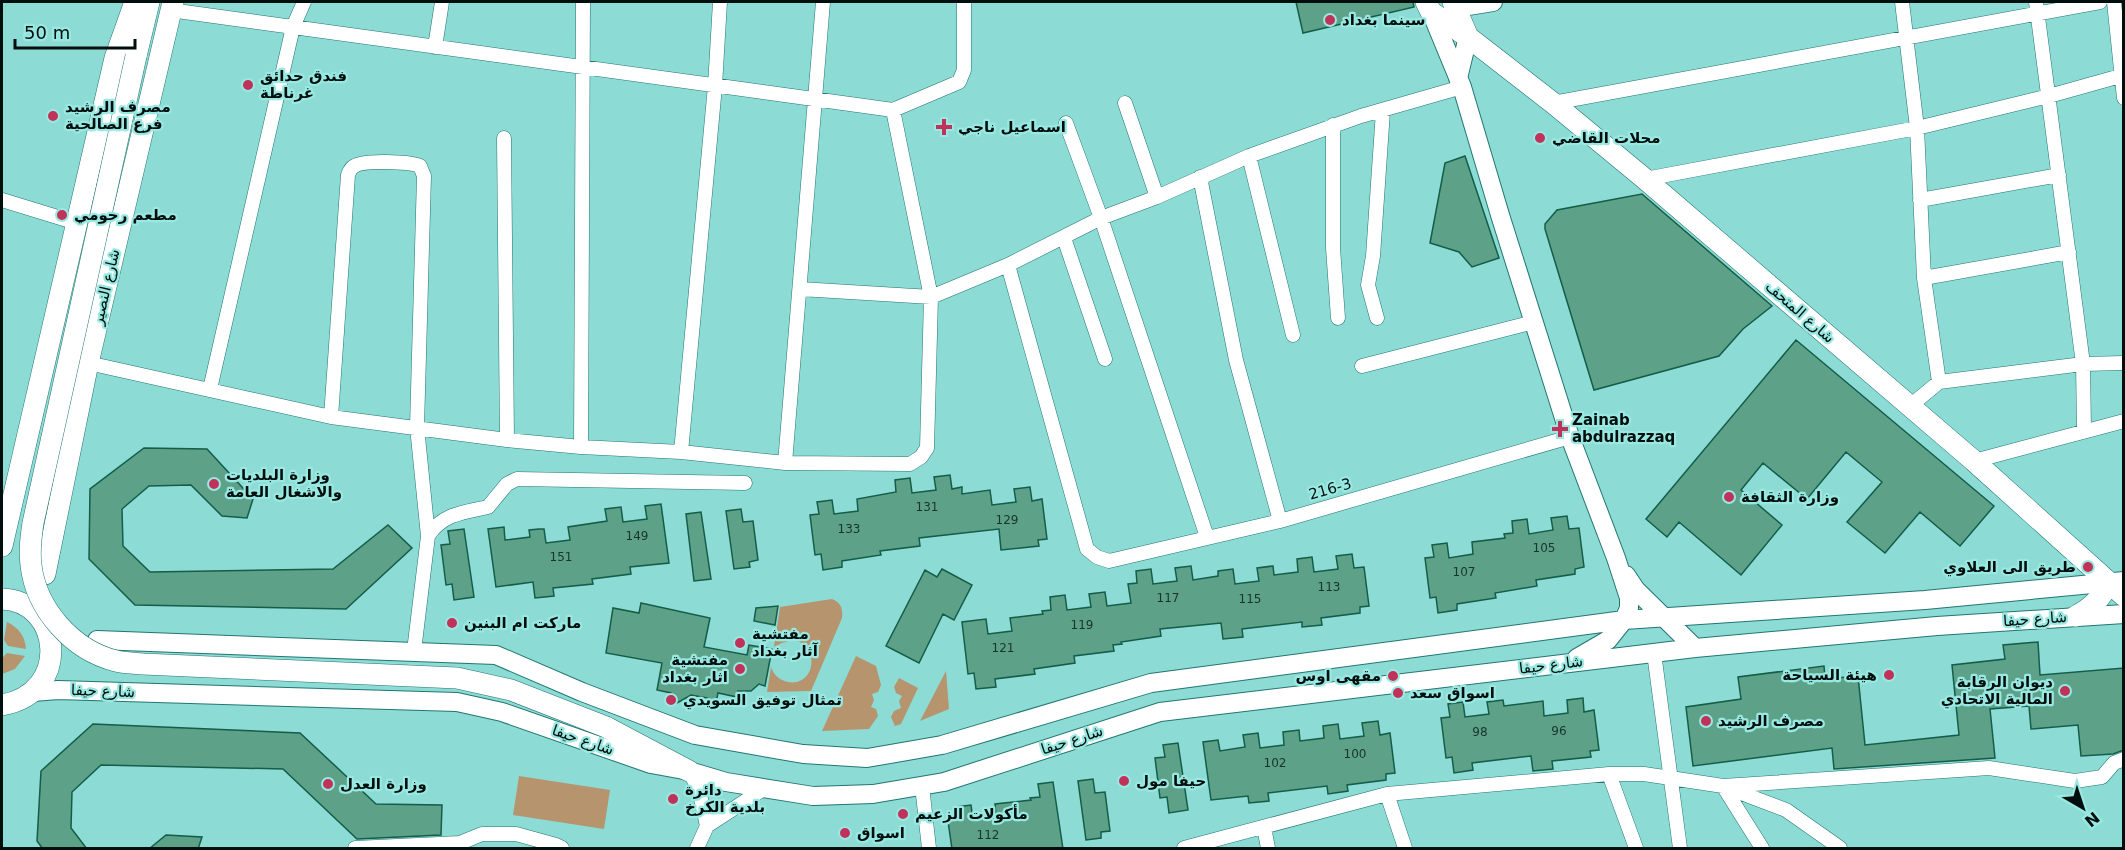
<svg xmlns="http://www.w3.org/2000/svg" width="2125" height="850" font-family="'DejaVu Sans','Noto Sans Arabic',sans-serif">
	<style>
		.green { fill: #b6946e }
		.building { fill: #5ea189; stroke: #135d49; stroke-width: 1.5 }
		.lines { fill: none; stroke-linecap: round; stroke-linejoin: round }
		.street-casing { stroke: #227671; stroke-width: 15 }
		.secondary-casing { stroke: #227671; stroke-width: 20 }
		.primary-casing { stroke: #227671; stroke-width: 22 }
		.street { stroke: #fff; stroke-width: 14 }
		.secondary { stroke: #fff; stroke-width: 18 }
		.primary { stroke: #fff; stroke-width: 21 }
		.primary-bridge-casing { stroke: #227671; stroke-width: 22; stroke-linecap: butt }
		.primary-bridge { stroke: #fff; stroke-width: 21 }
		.poi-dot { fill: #c1325a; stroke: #99e8e1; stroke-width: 2 }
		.labels { text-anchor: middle; stroke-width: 4.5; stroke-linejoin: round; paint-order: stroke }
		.number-label { font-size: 12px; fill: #18342d }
		.poi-label { font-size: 15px; font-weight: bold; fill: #000f0e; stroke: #99e8e1; text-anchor: start }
		.street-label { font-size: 15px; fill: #000f0e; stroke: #99e8e1 }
	</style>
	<rect width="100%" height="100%" fill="#8cdbd4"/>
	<path class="green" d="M832,599c9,4 11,9 10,19l-31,73 -44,1 4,-25c3,8 8,13 17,15 36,6 30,-62 -14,-35l6,-40z
		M7,622c12,6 18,14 19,27l-18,-3 -4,-6z
		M7,653l18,3 -10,13 -13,5v-16z
		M856,656l20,10 5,19 -3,7 -6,2 2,6 -3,7 5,2 2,7 -9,13 -47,2z
		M946,671l3,38 -29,12z
		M899,678l19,10 -17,36 -6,2 -4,-9 3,-6 7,-3 -2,-7 3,-5 -6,-3 -2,-6z
		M519,776l91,14 -6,39 -91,-14z"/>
	<path class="building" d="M1296,2h117l1,5 -111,26z
		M1465,156l34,102 -27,9 -13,-15 -29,-9 15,-80z
		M1642,194l130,112 -29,23 -24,27 -125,34 -49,-161v-5l12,-14z
		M1796,340l198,166 -34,40 -40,-34 -35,41 -38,-31 35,-40 -36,-30 -39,47 -44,-36 -22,27 41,35 -41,50 -62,-53 -12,15 -21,-18z
		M144,448l63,1 46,50 -6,19 -25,-2 -31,-31 -42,1 -27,23 1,37 27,26 183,-3 55,-44 24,23 -66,61 -211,-4 -46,-46 1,-70z
		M950,475l2,14 10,-2v7l28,-4 2,15 24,-3 -2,-13 16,-2 2,14 10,-2 5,40 -9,1 1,6 -38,4 -2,-21 -80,9 1,8 -40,5 1,4 -39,6v6l-19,3 -2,-16 -6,1 -5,-40 9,-1 -2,-12 15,-2 2,14 24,-3 -1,-12 39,-7 -1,-12 15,-2 2,15 24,-3 -2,-13z
		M661,504l8,59 -39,4 1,7 -39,5 1,5 -40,4 1,8 -19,2 -2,-16 -37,5 -8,-58 16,-2 1,13 25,-3 -1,-7 10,-1h5l2,14 24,-3 -2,-13 39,-6 -2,-12 16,-2 2,15 24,-3 -2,-13z
		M741,509l2,13 10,-1 5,39 -9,2 1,5 -16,2 -8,-58z
		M701,512l10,67 -17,2 -8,-67z
		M1567,516l2,13 10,-1 5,39 -9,2v5l-39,6 1,6 -42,7 1,5 -39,6v6l-19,3 -2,-16 -6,1 -5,-40 9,-1 -2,-12 15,-2 2,15 24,-4 -1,-12 33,-4 -1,-4 9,-1 -1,-12 15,-2 2,15 24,-4 -2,-12z
		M464,529l10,68 -20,3 -2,-16 -6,1 -5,-40 9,-1 -2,-13z
		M1352,554l2,14 10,-1 5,39 -9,1v6l-39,5 1,7 -20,2v-5l-60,7 1,8 -20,2 -2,-16 -61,6 1,7 -40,6 1,2 -9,1 1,6 -40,5 1,7 -41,6 1,5 -40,5 1,8 -20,2 -2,-16 -6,1 -6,-52 24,-3 2,15 24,-3 -2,-13 33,-4 -1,-3 9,-1 -1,-13 15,-2 2,15 24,-3 -2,-13 16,-2 2,14 24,-3 -3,-19 9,-1 -1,-12 15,-2 2,15 24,-3 -2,-13 16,-2 2,14 25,-4v-5l15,-2 2,15 24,-3 -2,-13 16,-2 1,9 24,-3 -1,-13 15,-2 2,15 24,-3 -2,-13z
		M942,569l30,16 -18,35 -11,-6 -24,49 -33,-17 39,-76 12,7z
		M641,603l69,15 -6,29 43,8 2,-10 23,4 -7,37 -6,-2 -8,7h-13l-1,6 -19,-4 -3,15 -8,-10 -16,-3 -14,8 -6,-10 -14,-3 5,-27 -56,-10 7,-45 26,5z
		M778,606l-3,19 -21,-4 2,-13z
		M2038,642l2,33 84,-7v82l-11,4 -32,2 -3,-31 -47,4 -2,-23 -39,3 5,49 -161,11 -2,-21 -139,18 -7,-59 55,-8 -3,-22 86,-11 1,13 33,-3 7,69 94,-10 -7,-70 53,-6 -2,-14z
		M1583,698l1,14 10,-2 5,40 -9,1 1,6 -39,4 1,8 -20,2 -2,-15 -59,7 1,7 -19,3 -2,-16 -6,1 -5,-40 9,-1 -2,-13 15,-2 2,15 24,-3 -2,-12 16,-2 1,6 39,-5 1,15 24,-3 -1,-13z
		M1378,721l2,14 10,-2 5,40 -9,1v6l-39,5 1,6 -20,3 -1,-8 -59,7 1,8 -20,2 -1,-7 -37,4 -8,-58 15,-2 2,11 25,-4 -2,-12 15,-2 2,15 24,-3 -1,-13 16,-2 1,11 24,-3 -1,-12 15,-2 2,15 24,-3 -2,-13z
		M93,724l207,9 76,71 66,1 -1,30 -84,4 -74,-70 -182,-4 -29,27 -1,36 16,21h-44l-6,-8 4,-70z
		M1178,743l10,67 -19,3 -2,-16 -7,1 -5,-40 10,-1 -2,-12z
		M1093,779l2,14 10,-1 5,39 -9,1v6l-15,2 -8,-59z
		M1053,782l10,67h-111l-4,-28 9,-2 -1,-12 15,-2 2,15 23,-3 -1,-13 36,-4 -1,-2 10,-1 -2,-13z
		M166,835l36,2 -4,12h-49z"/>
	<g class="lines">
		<defs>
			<path id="street" d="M1902,2l15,126 7,150 15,104
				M2036,2l47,362 1,66
				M2114,2l10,96
				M170,10l723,100 66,-28 5,-12v-68
				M435,47l7,-45
				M1125,103l32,94
				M1553,103l547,-101
				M1066,123l35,95 106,319
				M1333,125v123l5,70
				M504,138l3,302
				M1249,156l44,179
				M1200,177l36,183 44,161
				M1645,179l272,-51 132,-32 75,-21
				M2,200l75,23
				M1920,200l139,-25
				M1064,238l41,121
				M1008,265l79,284 10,8 12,4 171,-40 290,-84
				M1924,278l145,-26
				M800,289l131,8 77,-32 93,-47 56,-21 92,-41 112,-40 101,-29
				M1377,318l-9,-33 5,-29 10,-145
				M88,363l243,54 176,23 74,7 100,5 104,11 125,1 11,-7 6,-9 4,-151 -38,-187
				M1362,366l172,-44
				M210,389l83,-362 11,-25
				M1909,407l30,-25 144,-18 41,-1
				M331,417l17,-242c0,-1 3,-7 5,-8 9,-8 57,-5 67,-1l4,10 -7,251 11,109 -14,115
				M581,447l2,-445
				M681,452l34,-366 5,-84
				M1974,461l150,-40
				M785,463l38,-461
				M428,536c14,-22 36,-24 60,-29l19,-23 10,-5 228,4
				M1654,653l26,195
				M689,771l10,19 8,36
				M1609,774l27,74
				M922,786l7,62
				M1723,786l39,62
				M1728,788l58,22 54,38
				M1387,794l18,54
				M1264,827l4,21
				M355,848l105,-5 22,-9h34l40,11 6,3
				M697,848l10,-22 58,-38
				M1184,848l203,-54 222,-20h35l79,12 266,-18 86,13 27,-4 12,-14 10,-4"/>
			<path id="secondary" d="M1456,8l37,-6
				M1431,12l31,75 38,128 70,222 46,121 13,40v10l-5,12 -16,20 -31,18
				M1458,78l10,-41
				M1626,575l10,15 59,58
				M97,640l399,15 86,37 113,43 108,19 64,4 75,-13 209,-62 473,-63 301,-20 199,-19
				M33,692l25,-2 399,12 45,10 149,52 38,7 37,11 87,14 60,-2 71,-12 216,-70 535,-64 242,-22 187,-12"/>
			<path id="primary" d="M1426,2l5,10 37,25 85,66 92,76 329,282 150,135
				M1453,2l15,35
				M136,56l13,-54
				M2,546l113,-488 20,-56
				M45,574l43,-211 85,-361
				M2,599c60,2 70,94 0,106
				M2076,616c16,-8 26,-18 33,-34
				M606,727l83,44"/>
		</defs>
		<use href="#street" class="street-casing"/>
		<use href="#secondary" class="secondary-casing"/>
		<use href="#primary" class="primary-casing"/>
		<use href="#street" class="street"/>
		<use href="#secondary" class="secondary"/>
		<use href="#primary" class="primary"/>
		<defs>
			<path id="primary-bridge" d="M136,56l-103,467c-2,14 -4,27 -2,42 5,44 41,85 85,96 8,2 18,2 27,3l314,14 54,12 95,37"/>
		</defs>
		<use href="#primary-bridge" class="primary-bridge-casing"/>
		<use href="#primary-bridge" class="primary-bridge"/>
	</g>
	<g class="poi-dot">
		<circle cx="1330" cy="20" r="6"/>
		<circle cx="248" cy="85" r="6"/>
		<circle cx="53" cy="116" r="6"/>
		<path d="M941 118h6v6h6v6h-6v6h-6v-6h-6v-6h6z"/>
		<circle cx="1540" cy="138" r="6"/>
		<circle cx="62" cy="215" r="6"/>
		<path d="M1557 420h6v6h6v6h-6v6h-6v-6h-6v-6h6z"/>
		<circle cx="214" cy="484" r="6"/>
		<circle cx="1729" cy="497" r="6"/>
		<circle cx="2088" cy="567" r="6"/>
		<circle cx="452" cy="623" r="6"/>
		<circle cx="740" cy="643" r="6"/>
		<circle cx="740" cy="669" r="6"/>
		<circle cx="1889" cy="675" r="6"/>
		<circle cx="1393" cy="676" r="6"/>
		<circle cx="2065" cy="691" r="6"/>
		<circle cx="1398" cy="693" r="6"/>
		<circle cx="671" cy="700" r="6"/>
		<circle cx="1706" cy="721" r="6"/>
		<circle cx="1124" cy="781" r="6"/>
		<circle cx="328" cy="784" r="6"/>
		<circle cx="673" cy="799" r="6"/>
		<circle cx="903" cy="814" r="6"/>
		<circle cx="845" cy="833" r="6"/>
	</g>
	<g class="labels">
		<g class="number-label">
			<text x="927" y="511">131</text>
			<text x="1007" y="524">129</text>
			<text x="849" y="533">133</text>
			<text x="637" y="540">149</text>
			<text x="1544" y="552">105</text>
			<text x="561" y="561">151</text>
			<text x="1464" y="576">107</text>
			<text x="1329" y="591">113</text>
			<text x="1168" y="602">117</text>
			<text x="1250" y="603">115</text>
			<text x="1082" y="629">119</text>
			<text x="1003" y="652">121</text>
			<text x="1559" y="735">96</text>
			<text x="1480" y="736">98</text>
			<text x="1355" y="758">100</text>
			<text x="1275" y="767">102</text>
			<text x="988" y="839">112</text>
		</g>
		<g class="poi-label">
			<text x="1342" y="25">سينما بغداد</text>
			<text x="260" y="81">فندق حدائق<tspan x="260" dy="17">غرناطة</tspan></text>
			<text x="65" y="112">مصرف الرشيد<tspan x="65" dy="17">فرع الصالحية</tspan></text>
			<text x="958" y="132">اسماعيل ناجي</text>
			<text x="1552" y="143">محلات القاضي</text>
			<text x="74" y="220">مطعم رحومي</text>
			<text x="1572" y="425">Zainab<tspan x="1572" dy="17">abdulrazzaq</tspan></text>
			<text x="226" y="480">وزارة البلديات<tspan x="226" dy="17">والاشغال العامة</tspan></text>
			<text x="1741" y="502">وزارة الثقافة</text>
			<text x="2076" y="572" text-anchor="end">طريق الى العلاوي</text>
			<text x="464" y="628">ماركت ام البنين</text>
			<text x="752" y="639">مفتشية<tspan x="752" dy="17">آثار بغداد</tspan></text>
			<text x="728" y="665" text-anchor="end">مفتشية<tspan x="728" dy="17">اثار بغداد</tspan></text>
			<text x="1877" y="680" text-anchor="end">هيئة السياحة</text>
			<text x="1381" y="681" text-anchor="end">مقهى اوس</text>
			<text x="2053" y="687" text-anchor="end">ديوان الرقابة<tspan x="2053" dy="17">المالية الاتحادي</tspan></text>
			<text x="1410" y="698">اسواق سعد</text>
			<text x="683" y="705">تمثال توفيق السويدي</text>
			<text x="1718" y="726">مصرف الرشيد</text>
			<text x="1136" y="786">حيفا مول</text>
			<text x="340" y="789">وزارة العدل</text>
			<text x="685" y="795">دائرة<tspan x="685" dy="17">بلدية الكرخ</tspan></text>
			<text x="915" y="819">مأكولات الزعيم</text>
			<text x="857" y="838">اسواق</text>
		</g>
		<g class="street-label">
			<text transform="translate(106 287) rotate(-77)" y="5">شارع النصیر</text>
			<text transform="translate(1800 312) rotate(41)" y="5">شارع المتحف</text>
			<text transform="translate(1330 489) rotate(-16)" y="5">216-3</text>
			<text transform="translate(2035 619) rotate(-4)" y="5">شارع حيفا</text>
			<text transform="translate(1551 665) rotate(-7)" y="5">شارع حيفا</text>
			<text transform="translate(103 691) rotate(2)" y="5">شارع حيفا</text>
			<text transform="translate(583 740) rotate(19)" y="5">شارع حيفا</text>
			<text transform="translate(1072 740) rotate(-18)" y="5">شارع حيفا</text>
		</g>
	</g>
	<rect width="2125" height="850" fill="none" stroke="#000f0e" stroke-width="6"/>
	<g transform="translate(2083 808) rotate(141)" stroke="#99e8e1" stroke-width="4.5" paint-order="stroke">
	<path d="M0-4.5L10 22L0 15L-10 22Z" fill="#000f0e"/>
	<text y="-9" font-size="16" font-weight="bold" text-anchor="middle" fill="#000f0e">N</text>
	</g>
	<path d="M15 39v9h120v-9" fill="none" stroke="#000f0e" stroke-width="3"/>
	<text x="24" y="39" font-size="18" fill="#000f0e" stroke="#99e8e1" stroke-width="4.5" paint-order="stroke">50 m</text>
</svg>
